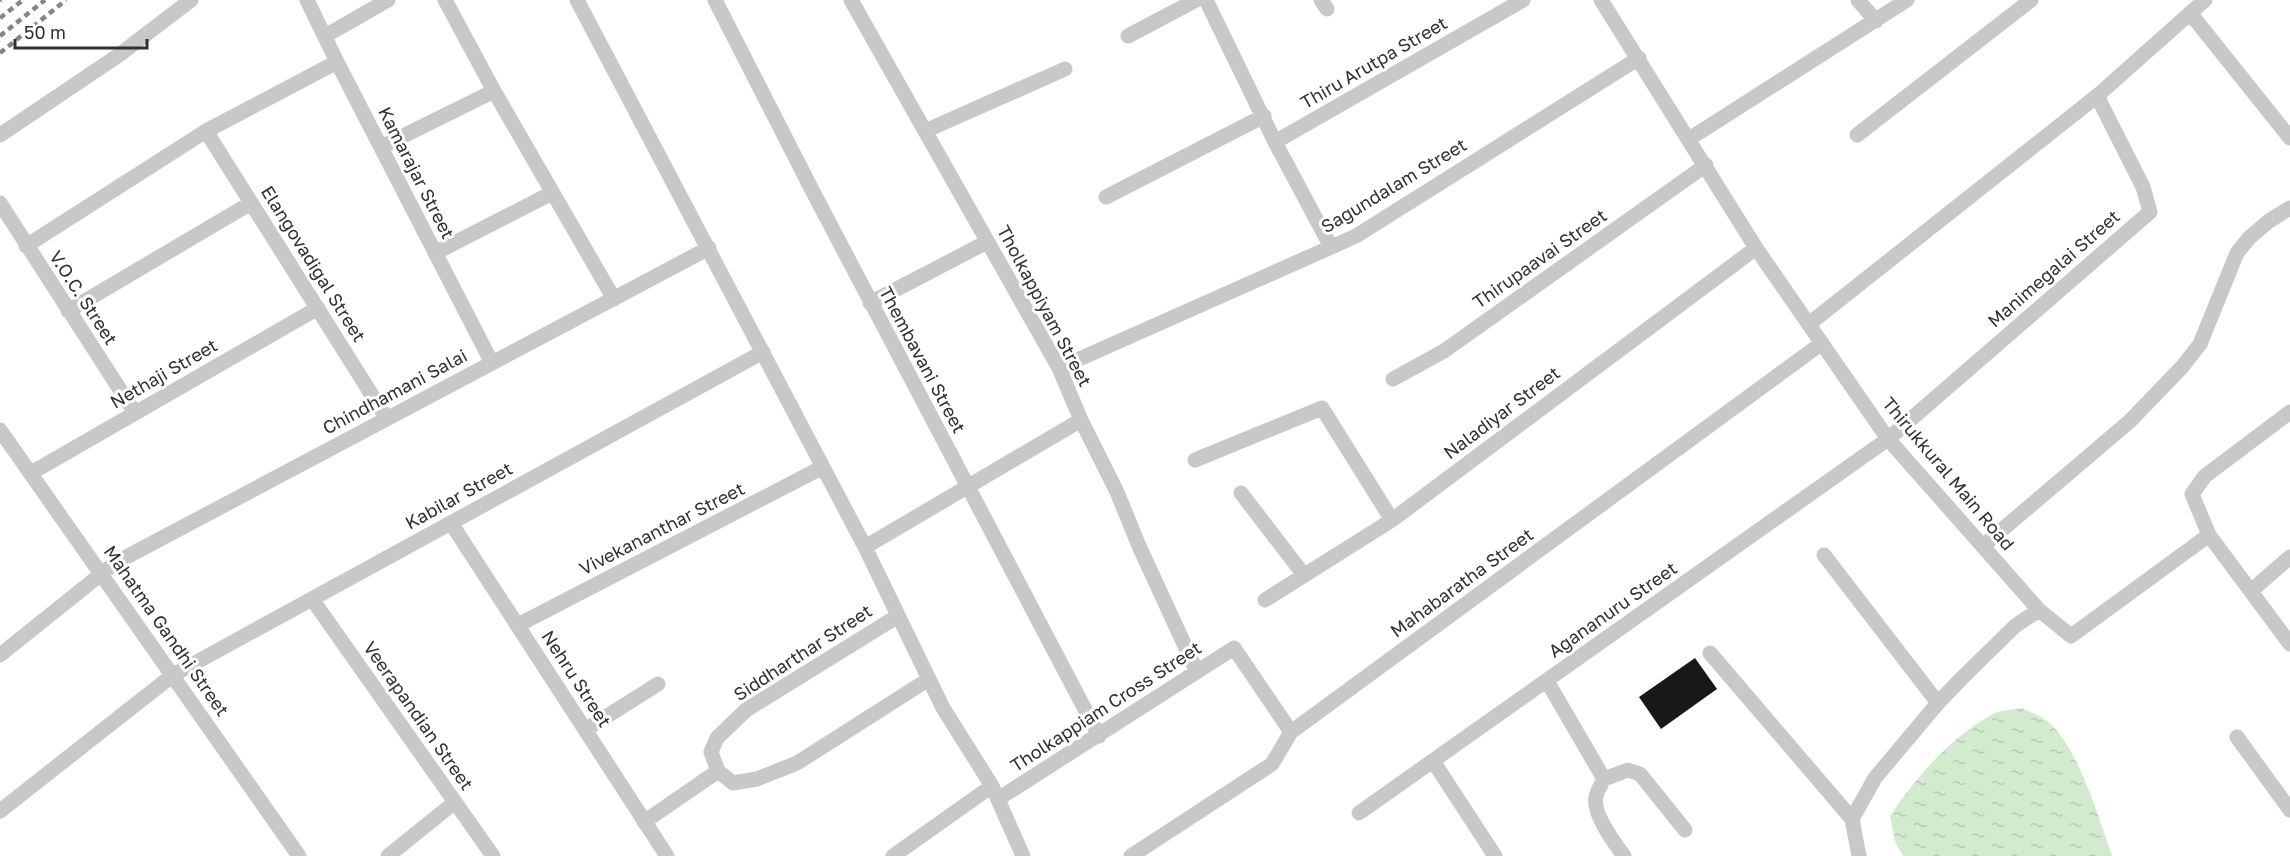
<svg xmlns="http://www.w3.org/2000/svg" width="2290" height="856" font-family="'Golos Text',sans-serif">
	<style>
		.water { fill: url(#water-ripples) }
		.building { fill: #181818 }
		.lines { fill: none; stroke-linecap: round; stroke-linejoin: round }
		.street { stroke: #c8c8c8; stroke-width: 15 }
		.rail { stroke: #868686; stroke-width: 4.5; stroke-dasharray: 6 4.5; stroke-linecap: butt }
		.labels { text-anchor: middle; stroke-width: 6; stroke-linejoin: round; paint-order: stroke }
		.street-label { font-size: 18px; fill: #313131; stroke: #fff }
	</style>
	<defs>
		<pattern id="water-ripples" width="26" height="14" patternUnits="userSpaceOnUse" patternTransform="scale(1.5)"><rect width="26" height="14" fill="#d2ebcf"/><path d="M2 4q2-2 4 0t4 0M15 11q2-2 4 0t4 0" fill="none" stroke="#b5cab2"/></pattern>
	</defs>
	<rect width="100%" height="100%" fill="#fff"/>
	<path class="water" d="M2022,708c7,4 15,6 22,11 33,22 55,100 68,137h-209l-8,-14 -5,-26c26,-39 60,-78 101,-101 8,-5 22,-5 31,-7z"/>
	<path class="building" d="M1695,658l22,31 -56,40 -22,-32z"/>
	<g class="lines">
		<path class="street" d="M307,0l30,62 155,301
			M445,0l49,91 120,208
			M577,0l288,547 78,161 49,78 31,70
			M715,0l97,190 287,546
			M851,0l208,368 22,52 36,72 22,54 58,126
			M1206,0l69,142 56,105
			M1321,0l6,9
			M1601,0l155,248 132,191 151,171 -24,16 -55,54 -22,23 -63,75 -23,41 7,37
			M1858,0l18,21
			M2190,13l100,125
			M325,36l63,-36
			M1128,36l68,-36
			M206,131l181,288
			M925,131l140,-62
			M0,135l119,-80 72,-55
			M1857,135l174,-135
			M1689,139l218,-139
			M1275,142l248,-142
			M381,147l113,-56
			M1106,197l158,-81
			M0,203l135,210
			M26,246l180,-115 131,-69
			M435,253l117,-60
			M870,303l117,-61
			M68,311l183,-108
			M1809,324l288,-228 108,-96
			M1059,368l297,-132 283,-178
			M1393,379l51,-28 262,-186
			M2290,412l-85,64 -13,18 17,41 81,109
			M0,430l299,426
			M1195,460l127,-52 70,112
			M31,473l287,-165
			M1241,493l63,82
			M451,523l216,333
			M1983,546l147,-125 52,-54 18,-23 37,-91 12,-15 20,-17 21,-13
			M865,547l216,-127
			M1824,555l114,148
			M2251,591l39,-34
			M312,599l181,257
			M1265,600l127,-80 364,-272
			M2039,610l32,26 138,-101
			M518,625l305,-158
			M1710,653l142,166
			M0,655l115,-92 594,-315
			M1547,681l57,98 24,-9 12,4 45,56
			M585,730l73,-46
			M2237,737l53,73
			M1433,761l62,95
			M718,771l15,12 24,-4 40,-16 132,-84
			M1604,779c-3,6 -7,12 -8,18 -4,16 19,47 28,59
			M998,799l236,-151 57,84
			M0,811l173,-136 590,-323
			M1359,813l529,-374 262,-227 -7,-25 -46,-91
			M644,822l74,-51 -7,-19 6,-14 29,-28 152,-94
			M388,856l67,-54
			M893,856l99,-70
			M1131,856l141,-92 19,-32 531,-389"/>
		<path class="rail" d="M0,1l1,-1
			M0,18l23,-18
			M0,36l45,-36
			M0,53l66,-53"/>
	</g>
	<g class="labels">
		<g class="street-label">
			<text transform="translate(1374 63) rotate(-30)" y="6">Thiru Arutpa Street</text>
			<text transform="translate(416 173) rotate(63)" y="6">Kamarajar Street</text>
			<text transform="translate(1394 186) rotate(-31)" y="6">Sagundalam Street</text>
			<text transform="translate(1540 259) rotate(-35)" y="6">Thirupaavai Street</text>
			<text transform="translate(313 264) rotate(58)" y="6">Elangovadigal Street</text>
			<text transform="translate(2054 269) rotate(-41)" y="6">Manimegalai Street</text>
			<text transform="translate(83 298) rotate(57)" y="6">V.O.C. Street</text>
			<text transform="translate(1044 306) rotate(62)" y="6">Tholkappiyam Street</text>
			<text transform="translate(922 360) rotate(62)" y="6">Thembavani Street</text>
			<text transform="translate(164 374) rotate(-30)" y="6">Nethaji Street</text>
			<text transform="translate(395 392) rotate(-28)" y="6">Chindhamani Salai</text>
			<text transform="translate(1502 413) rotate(-37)" y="6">Naladiyar Street</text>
			<text transform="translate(1948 474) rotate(50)" y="6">Thirukkural Main Road</text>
			<text transform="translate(459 496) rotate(-29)" y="6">Kabilar Street</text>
			<text transform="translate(662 529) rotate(-27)" y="6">Vivekananthar Street</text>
			<text transform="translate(1462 583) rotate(-36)" y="6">Mahabaratha Street</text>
			<text transform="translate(1613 610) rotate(-35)" y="6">Agananuru Street</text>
			<text transform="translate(166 631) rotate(55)" y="6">Mahatma Gandhi Street</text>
			<text transform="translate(803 653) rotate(-33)" y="6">Siddharthar Street</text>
			<text transform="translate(576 679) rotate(57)" y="6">Nehru Street</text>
			<text transform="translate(1106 707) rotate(-33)" y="6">Tholkappiam Cross Street</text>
			<text transform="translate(418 716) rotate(55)" y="6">Veerapandian Street</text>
		</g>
	</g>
	<path d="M15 39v9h132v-9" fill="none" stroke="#313131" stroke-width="3"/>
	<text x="24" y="39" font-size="18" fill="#313131" stroke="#ffffff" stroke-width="4.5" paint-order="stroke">50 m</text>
</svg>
